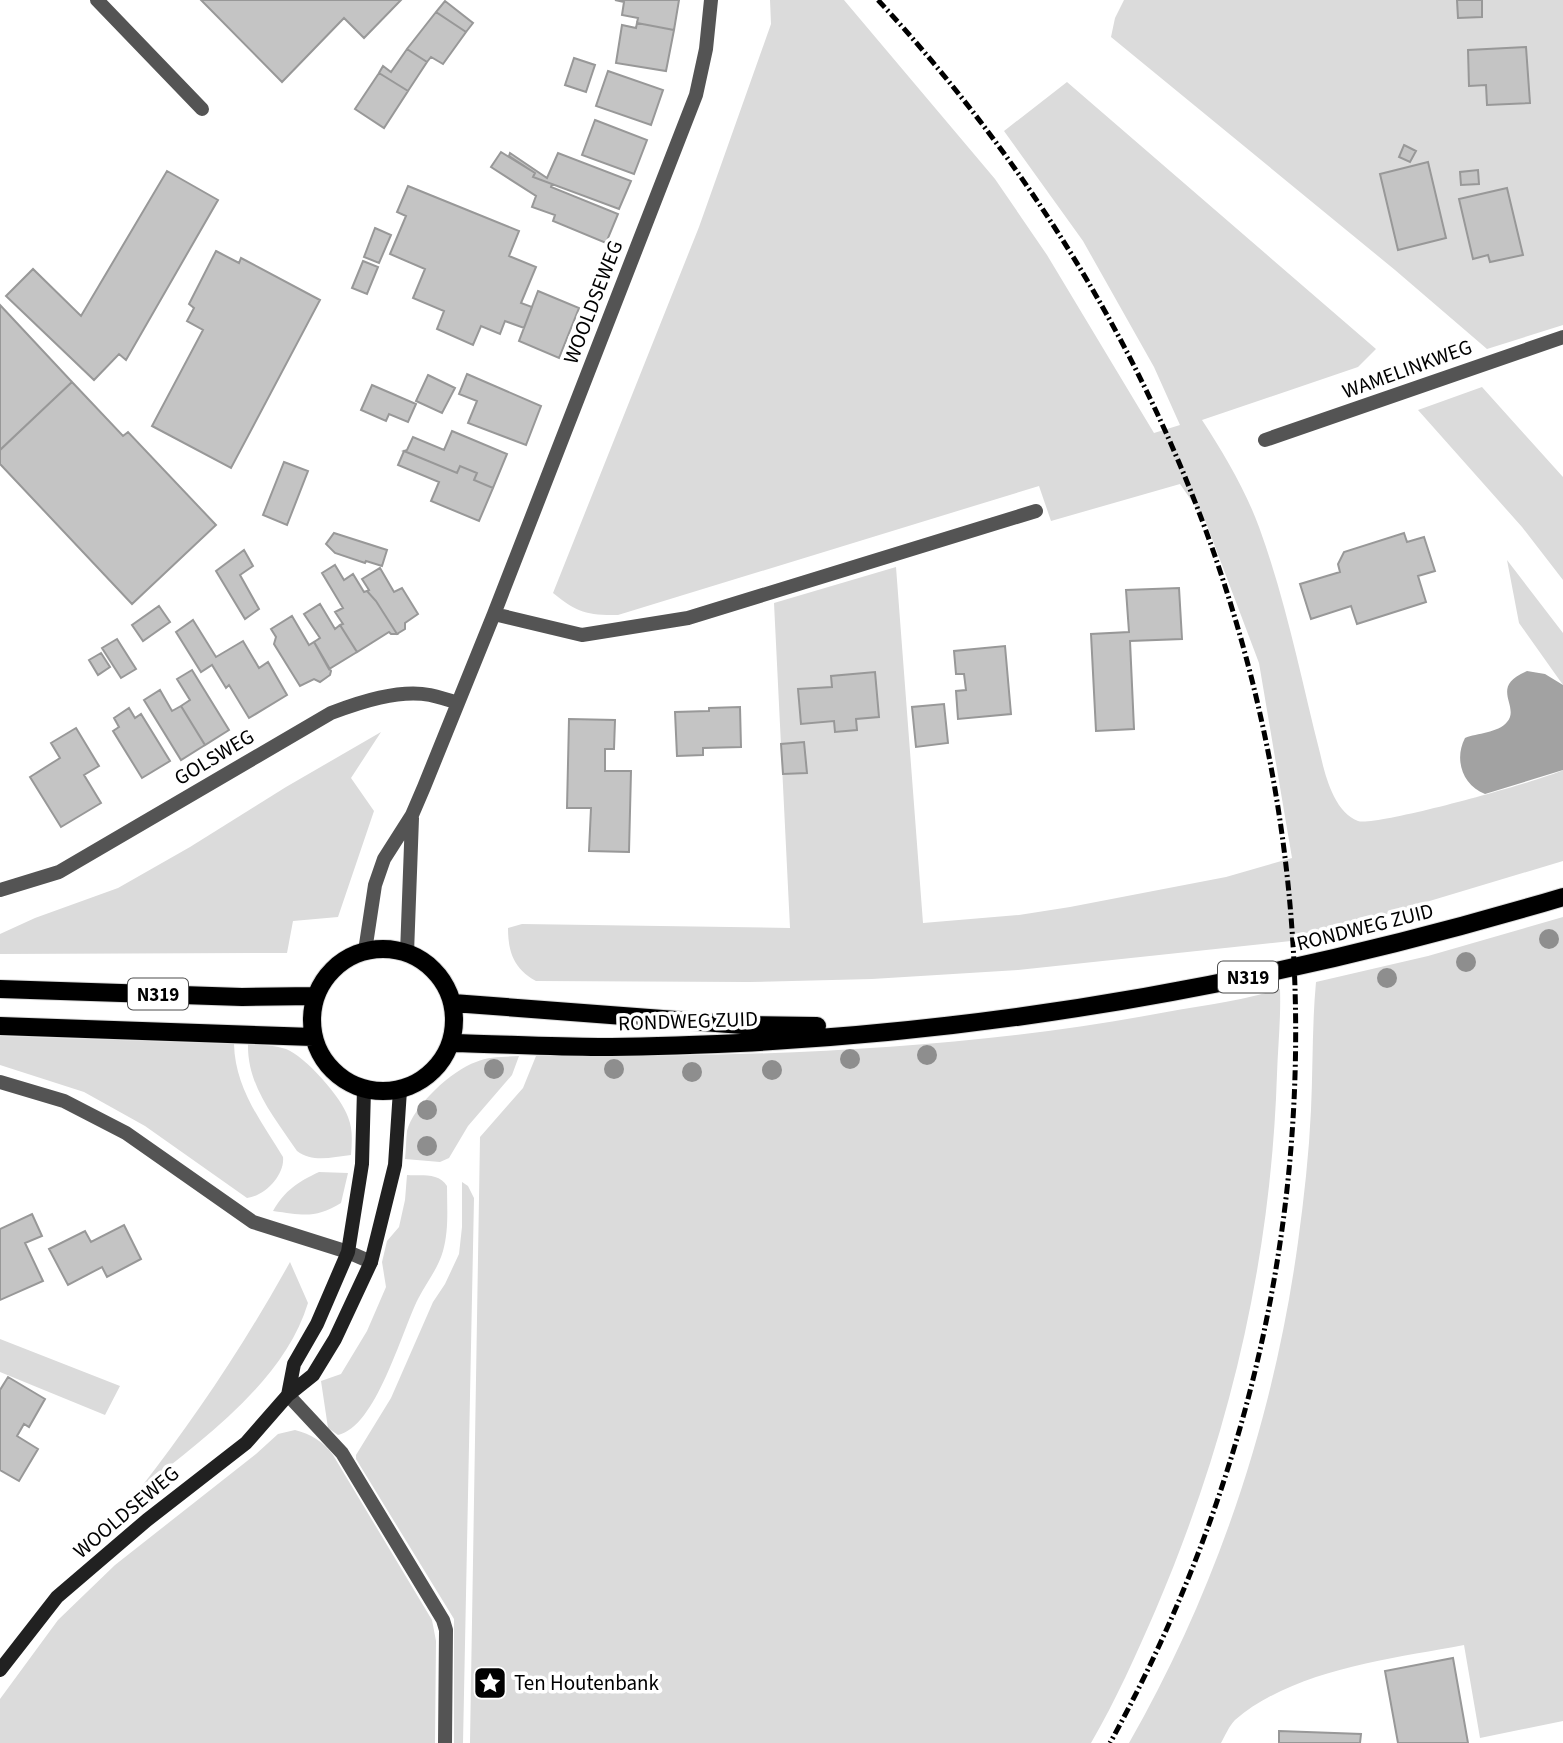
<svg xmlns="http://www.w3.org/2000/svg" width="1563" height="1743" font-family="'Source Sans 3',sans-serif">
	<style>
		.green { fill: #dbdbdb }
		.water { fill: #a2a2a2 }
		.building { fill: #c4c4c4; stroke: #989898; stroke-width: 2 }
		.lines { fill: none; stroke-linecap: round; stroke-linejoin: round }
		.primary-casing { stroke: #dbdbdb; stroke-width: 20 }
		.minor { stroke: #545454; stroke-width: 14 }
		.secondary { stroke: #212121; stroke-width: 14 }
		.primary { stroke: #000; stroke-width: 18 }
		.rail { stroke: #000; stroke-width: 5; stroke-dasharray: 10 3.5 2 3.5; stroke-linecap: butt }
		.tree { fill: #8e8e8e }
		.labels { text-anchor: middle; stroke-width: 7; stroke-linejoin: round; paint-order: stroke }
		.shield { fill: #fff; stroke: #4c4c4c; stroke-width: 2 }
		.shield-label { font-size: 19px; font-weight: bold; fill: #000 }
		.street-label { font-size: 21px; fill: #000; stroke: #fff }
		.poi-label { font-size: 21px; fill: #000; stroke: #fff; text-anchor: start }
	</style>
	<rect width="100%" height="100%" fill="#fff"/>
	<path class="green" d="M770,0h74l151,179 52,76 107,178 26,-8 -26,-58 -71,-126 -79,-110 63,-49 309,267 -18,18 -156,53c22,34 43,69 57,107 27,74 42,151 61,226 5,22 14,59 38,68 18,6 182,-40 205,-51v91l-263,79 -282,30 -146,9 -123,3 -213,-1c-22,-12 -28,-29 -28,-53l14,-4 268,4 -16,-325 122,-36 27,356 96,-8 51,-8 156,-30 66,-19 -33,-195 -54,-143 -25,-36 -129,37 -12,-35 -421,129c-32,0 -40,-2 -65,-22l146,-366 72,-203z
		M1124,0h439v325l-76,24 -92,-79 -284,-233 4,-19z
		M1482,387l81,90v103l-41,-53 -104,-117z
		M1507,560l56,73v52l-44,-62z
		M381,732l-30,46 23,33 -36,106 -45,4 -6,32 -287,1v-20l35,-16 83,-30 72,-41 96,-60z
		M1563,917v804l-83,17 -16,-93c-74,14 -171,25 -229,75 -6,6 -10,16 -14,23h-92c88,-154 145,-325 169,-501 6,-44 11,-88 13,-132 2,-43 1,-85 5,-128l112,-26z
		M1280,989c1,28 -2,57 -3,85 -6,187 -48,364 -121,535 -20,46 -40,91 -65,134h-621l10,-606 43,-49 13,-32c205,1 412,-4 614,-41 43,-8 88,-13 130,-26z
		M0,1036l234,8c1,44 27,77 49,113 2,18 -18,39 -36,41l-102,-72 -61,-34 -84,-27z
		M248,1044c13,1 26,1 38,5 19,7 56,49 62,68 5,12 4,25 3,38 -19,2 -38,8 -54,-4 -22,-33 -50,-65 -49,-107z
		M519,1056l-7,19 -44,51 -19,32 -9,4 -35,-3c1,-9 1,-19 2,-28 6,-25 45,-61 69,-69 13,-6 29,-5 43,-6z
		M319,1172l29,1 -7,30c-26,16 -38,12 -68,8 12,-21 25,-29 46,-39z
		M407,1175c14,1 32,-3 40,11 0,22 2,44 -4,65 -5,18 -17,32 -25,48 -17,34 -42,128 -80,136l-10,-7 -7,-47 20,-7 26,-43 19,-44 -4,-25 5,-21 12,-14 6,-27z
		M462,1182l6,4 6,12 -11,545h-9v-124l-98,-160v-4l35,-57 42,-96 12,-18 14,-30 3,-27z
		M290,1262l18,41c-24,79 -107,138 -169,187 57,-73 106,-147 151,-228z
		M0,1339l120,47 -15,29 -105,-43z
		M295,1430c16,4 29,12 38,25l99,165 4,21 -1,102h-435v-44l58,-79 57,-55 141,-111 22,-20z"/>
	<path class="water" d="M1527,671l18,3 18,11v85l-78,24c-23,-9 -31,-35 -20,-56 12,-5 33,-5 42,-16 14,-16 -19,-35 20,-51z"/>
	<path class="building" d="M201,0h200l-37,38 -20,-20 -62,64z
		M615,0h64l-5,30 -37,-7 1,-5 -16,-3 2,-13z
		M1457,0h25v17l-24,1z
		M445,1l28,22 -7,9 -30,-20z
		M436,12l30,20 -23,32 -12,-7 -4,5 -20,-13z
		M637,23l37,7 -8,41 -50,-8 6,-38 14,3z
		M1526,47l4,56 -43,2 -1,-20 -17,1 -1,-36z
		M407,49l20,13 -19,29 -29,-18 4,-7 8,6z
		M574,58l21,7 -9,27 -21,-7z
		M608,71l55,19 -12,35 -55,-19z
		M379,73l29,18 -24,37 -29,-19z
		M595,120l52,20 -13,34 -52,-19z
		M1404,145l12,6 -6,11 -11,-5z
		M501,152l34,21 -2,4 19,7 -1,3 67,27 -12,29 -53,-22 2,-6 -23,-8 4,-11 -45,-29z
		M510,153l37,25 11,-25 73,28 -12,28 -86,-32 2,-4 -26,-17z
		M1428,162l18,76 -48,12 -18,-76z
		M1478,170l1,14 -18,1 -1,-13z
		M167,171l51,29 -92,160 -7,-6 -25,26 -88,-84 27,-27 48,47z
		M408,186l111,45 -10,25 27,11 -15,36 11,4 -8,21 -19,-7 -5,13 -19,-8 -8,19 -36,-16 7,-18 -31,-13 12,-29 -35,-15 16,-38 -9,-4z
		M1507,188l16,67 -33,7 -2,-7 -15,4 -14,-60z
		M375,228l16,7 -12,28 -15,-6z
		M216,251l23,12 2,-5 79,42 -89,168 -79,-42 51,-96 -16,-9 7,-13 -5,-4z
		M363,261l15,6 -11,27 -15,-6z
		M538,291l41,17 -20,50 -40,-17z
		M0,305l72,77 -72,68z
		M467,374l74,32 -15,39 -58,-22 9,-22 -18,-7z
		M428,375l27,13 -13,25 -26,-12z
		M72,382l51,54 5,-4 88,93 -84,79 -132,-140v-14z
		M372,385l44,19 -8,18 -19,-8 -3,7 -25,-11z
		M452,431l55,23 -14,34 -19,-8 3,-7 -17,-7 -3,7 -53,-22 3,-1 6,-13 31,13z
		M404,451l53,22 3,-7 17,7 -3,7 19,8 -14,33 -48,-20 8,-19 -41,-17z
		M284,462l24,9 -21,54 -24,-10z
		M334,533l53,17 -5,16 -16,-5 -1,2 -30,-10 -9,-9z
		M1404,533l3,9 17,-5 11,34 -17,5 8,26 -69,22 -6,-18 -40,13 -11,-35 40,-12 -2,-8 6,-12z
		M244,550l9,16 -13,9 19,34 -14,10 -29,-48z
		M335,565l9,15 9,-6 11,18 3,-1 9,10 21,33h-6l-2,-2 -32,20 -17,-27 3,-1 -8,-12 8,-4 -21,-35z
		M380,568l14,24 8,-4 16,26 -13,9v6l-8,5 -21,-33 -9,-10 2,-1 -7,-11z
		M1179,588l3,51 -52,2 4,88 -38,2 -5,-97 38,-2 -3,-42z
		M320,604l15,25 5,-4 17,27 -28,17 -15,-27 6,-4 -16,-24z
		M159,606l11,16 -27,19 -11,-16z
		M292,616l17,29 5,-3 17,29 -1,4 -10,7 -6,-3 -14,7 -26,-42 2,-7 -5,-8z
		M193,620l23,37 27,-16 16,27 9,-6 19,33 -38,23 -20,-33 -3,3 -14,-23 -11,7 -25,-40z
		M117,639l19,30 -15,9 -19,-30z
		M1005,646l6,68 -53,5 -2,-28 10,-1 -2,-16h-8l-2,-23z
		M101,653l9,14 -12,8 -9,-15z
		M192,670l37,60 -24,15 -24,-39 9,-6 -13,-21z
		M875,672l4,45 -23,2 1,11 -22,2 -1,-11 -33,3 -3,-35 34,-2 -1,-11z
		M160,690l12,21 9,-5 24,39 -24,15 -37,-60z
		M944,704l4,39 -32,4 -4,-40z
		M740,707l1,40 -38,1v7l-26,1 -2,-44 34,-1v-3z
		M129,708l6,10 6,-4 29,47 -28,17 -29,-47 6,-4 -5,-9z
		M569,719l46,1 -1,29h-9v22h26l-2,81 -40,-1 2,-43h-24z
		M76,728l23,38 -15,9 17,28 -40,24 -31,-50 30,-19 -9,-15z
		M804,742l3,31 -24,1 -2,-30z
		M32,1214l10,22 -17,7 18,38 -43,19v-71z
		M124,1225l17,34 -34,18 -5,-10 -34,18 -19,-36 36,-18 6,11z
		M8,1377l37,22 -16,28 -5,-3 -7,12 21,13 -19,32 -19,-11v-80z
		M1453,1658l15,85h-70l-13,-72z
		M1279,1731l82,3 -1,9h-81z"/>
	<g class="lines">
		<defs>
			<path id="primary" d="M312 1020a71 71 0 1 1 142 0a71 71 0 1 1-142 0Z
				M0,989l242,8 74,-1
				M453,1003l289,22 75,1
				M0,1026l313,11
				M452,1043c49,1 98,4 147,4 47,0 94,-2 141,-4 279,-14 556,-66 823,-146"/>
		</defs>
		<use href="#primary" class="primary-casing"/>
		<path class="minor" d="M97,0l105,109
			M1265,440l298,-103
			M494,614l88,21 106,-17 348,-107
			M0,890l59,-18 272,-159c29,-11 68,-24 99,-18 9,2 19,5 28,8
			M365,951l10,-66 9,-26 28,-44 12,-28 70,-173 202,-519 10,-46 5,-49
			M407,953l5,-135
			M0,1082l64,19 62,32 127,89 95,30 23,10
			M288,1395l54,58 101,167 3,10 -1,113"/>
		<path class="secondary" d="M288,1395l6,-31 23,-40 31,-72 14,-88 2,-75
			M0,1670l57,-73 90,-77 99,-77 42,-48 25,-20 22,-36 36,-77 24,-97 5,-75"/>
		<use href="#primary" class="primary"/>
		<path class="rail" d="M878,0c448,484 552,1160 232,1743"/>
	</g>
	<g class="tree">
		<circle cx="1549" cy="939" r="10"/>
		<circle cx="1466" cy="962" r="10"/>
		<circle cx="1387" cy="978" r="10"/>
		<circle cx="927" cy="1055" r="10"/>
		<circle cx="850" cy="1059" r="10"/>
		<circle cx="494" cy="1069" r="10"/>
		<circle cx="614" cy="1069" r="10"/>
		<circle cx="772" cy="1070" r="10"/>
		<circle cx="692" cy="1072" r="10"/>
		<circle cx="427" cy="1110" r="10"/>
		<circle cx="427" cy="1146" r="10"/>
	</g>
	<defs>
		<symbol id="sight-square" viewBox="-11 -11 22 22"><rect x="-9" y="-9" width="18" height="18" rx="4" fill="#000" stroke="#fff"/><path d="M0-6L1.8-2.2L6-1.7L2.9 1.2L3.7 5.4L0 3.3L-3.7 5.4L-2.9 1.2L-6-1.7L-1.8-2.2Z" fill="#fff"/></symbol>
	</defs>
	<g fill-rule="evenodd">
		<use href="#sight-square" x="471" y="1664" width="38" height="38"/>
	</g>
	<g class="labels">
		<g class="shield">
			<rect x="1218" y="961.5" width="60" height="31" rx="5"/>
			<rect x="128" y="978.5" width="60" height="31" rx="5"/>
		</g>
		<g class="shield-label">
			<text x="1248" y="984">N319</text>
			<text x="158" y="1001">N319</text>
		</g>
		<g class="street-label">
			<text transform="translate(593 302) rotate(-69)" y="7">WOOLDSEWEG</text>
			<text transform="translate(1407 369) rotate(-20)" y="7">WAMELINKWEG</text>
			<text transform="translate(214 757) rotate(-31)" y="7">GOLSWEG</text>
			<text transform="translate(1365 927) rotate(-14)" y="7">RONDWEG ZUID</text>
			<text transform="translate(688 1021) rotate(-2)" y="7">RONDWEG ZUID</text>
			<text transform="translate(126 1512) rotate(-40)" y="7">WOOLDSEWEG</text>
		</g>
		<g class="poi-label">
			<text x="514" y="1690">Ten Houtenbank</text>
		</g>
	</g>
</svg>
